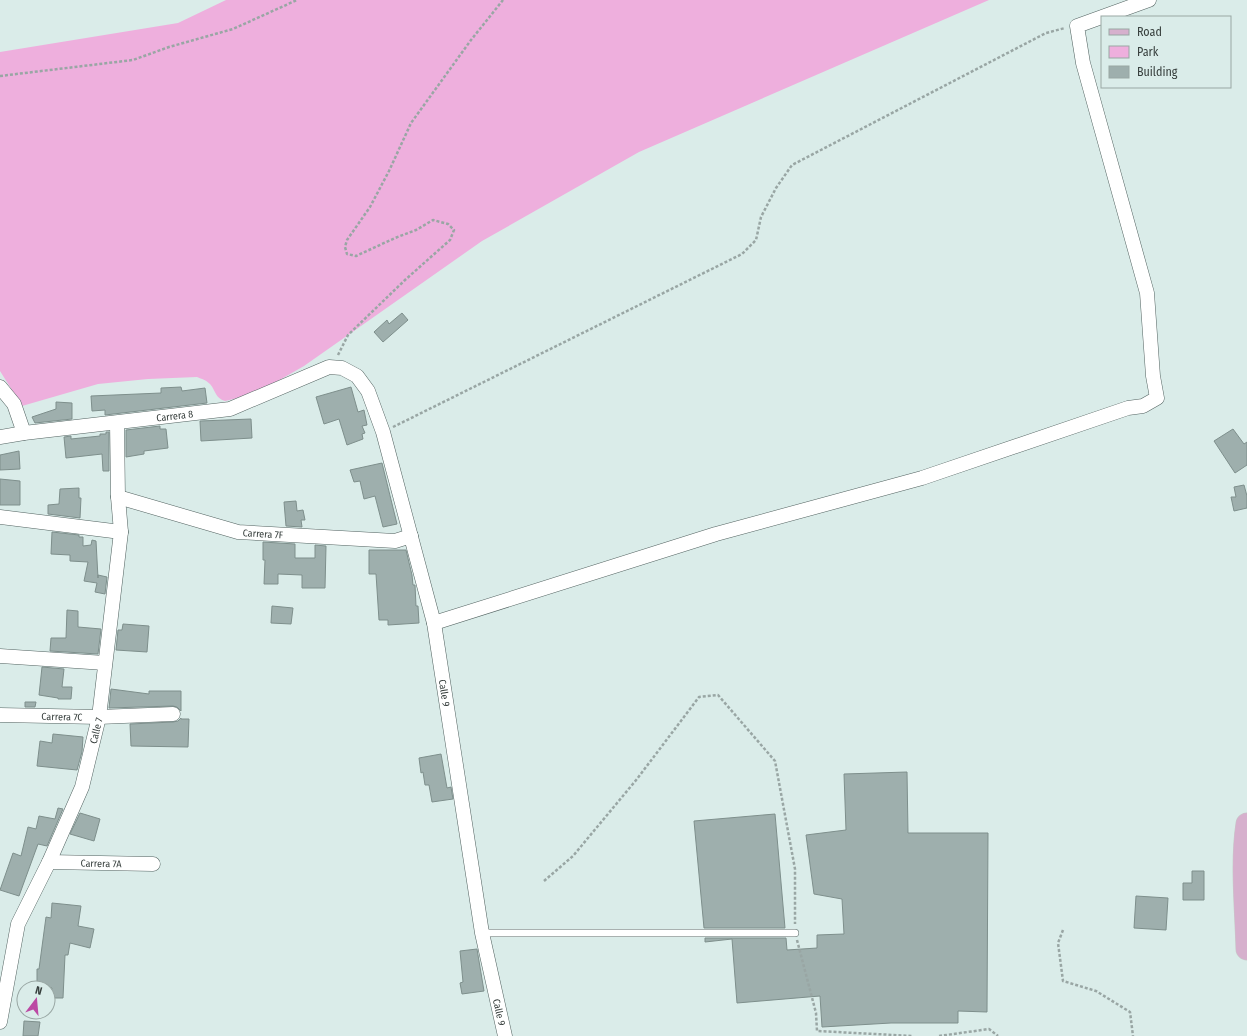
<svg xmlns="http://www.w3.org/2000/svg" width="1247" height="1036" font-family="'Fira Sans Condensed',sans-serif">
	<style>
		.green { fill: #eeafdd }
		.building { fill: #9eafad; stroke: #7e8f8c }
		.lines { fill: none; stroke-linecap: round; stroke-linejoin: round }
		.lane-casing { stroke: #536361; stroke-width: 8 }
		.street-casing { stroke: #536361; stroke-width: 15 }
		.primary-casing { stroke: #c7c9c9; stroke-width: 23 }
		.path { stroke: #99a6a4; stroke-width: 2.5; stroke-dasharray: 3 2; stroke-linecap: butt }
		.lane { stroke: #fff; stroke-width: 7 }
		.street { stroke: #fff; stroke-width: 14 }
		.primary { stroke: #d6b0cd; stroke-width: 22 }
		.labels { text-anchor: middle; stroke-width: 3; stroke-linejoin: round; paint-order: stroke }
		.street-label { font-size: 10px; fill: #373f3d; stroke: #daece9 }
	</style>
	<rect width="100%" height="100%" fill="#daece9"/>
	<path class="green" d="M226,0h763l-350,152 -157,89 -178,125 -49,28 -30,7c-10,-3 -9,-10 -15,-17 -4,-4 -8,-5 -13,-7l-49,2 -50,5 -76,22 -22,-35v-319l178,-29z"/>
	<path class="building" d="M402,313l6,7 -25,22 -9,-10 13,-12 2,4z
		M181,387l1,4 23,-3 2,15 -102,12v-5l-13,1 -1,-15 70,-3v-5z
		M351,387l7,25 6,-2 3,15 -5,1 3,7 -3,1 1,5 -16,6 -8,-26 -15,5 -8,-27z
		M56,402l16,1v16l-37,4 -3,-6 24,-8z
		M251,419l1,19 -51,3 -1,-20z
		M160,426v3h6l2,19 -24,3v3l-18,3v-27z
		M1233,429l11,15 3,-2v23l-12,8 -21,-32z
		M106,432h3v39h-6l-1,-17 -36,4 -2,-21 7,-1v3l29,-3v-2h6z
		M19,451l1,18 -20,1v-15z
		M382,463l15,61 -14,3 -8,-31 -11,3 -4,-18 -6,1 -4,-12z
		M0,479l20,2v24h-20z
		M1244,485l3,11v12l-13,3 -3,-14h5l-2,-10z
		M79,488v10h2l-1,20 -32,-4v-9l11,-1 1,-15z
		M296,501l1,10 6,-1 2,10h-4l1,7 -16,-1 -2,-24z
		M52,532l27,3v2h4v9l8,-1 1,-5 4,1 2,37v-3l9,2 -2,17 -10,-2 2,-9 -13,-2 4,-19 -18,-1v-6l-19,-1z
		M263,542l32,2v14h20v-13l11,1 -1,42h-23v-13l-24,-1v10h-14l1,-24h-2z
		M369,550h37l6,25 1,10h2l1,21h2l1,17 -31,2v-5h-9l-3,-46h-7z
		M272,606l21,2 -2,16 -20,-1z
		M67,610l11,1v16l23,2 -3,25 -48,-3 1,-13h15z
		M123,624l26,2 -2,26 -31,-2 2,-20h4z
		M42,667l22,2 -2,18h10l-1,12h-13v-1l-19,-3z
		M111,689l38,5v-3h32v20l-4,-4 -4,-1 -64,2z
		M25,702h11l-1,5h-10z
		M181,718v1h8l-1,28 -57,-1 -1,-22 43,-2 5,-1z
		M53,734l30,3 -1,15 -5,18 -40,-4 3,-25 12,2z
		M441,754l6,34 4,-1 2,12 -21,3 -3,-17h-4l-2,-13 -2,1 -2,-15z
		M907,772l1,61h80l-1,179 -29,-1v12h-67l-69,4 -2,-31 -83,7 -5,-64 -27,3v-4h81l1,12 30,-2v-13l27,-1 -2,-35 -28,-5 -8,-59 40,-5 -2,-56z
		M58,808l5,1 -16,37 -9,-2 -19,52 -19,-6 13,-37 8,3 7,-29 8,2 3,-13 16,3z
		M80,813l20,6 -6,22 -24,-7z
		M775,814l10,114h-81l-10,-107z
		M1192,871h12v29h-21v-17h9z
		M1136,896l32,2 -2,32 -32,-2z
		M52,903l29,3 -3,20 16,3 -4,19 -20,-5 -2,12h-3l-2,43h-14l3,-10 -15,-4v-15h2l7,-52 5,1z
		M477,949l7,42 -22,3 -2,-11 3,-1 -3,-31z
		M24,1021l16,1 -2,14h-15z"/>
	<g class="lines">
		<defs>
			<path id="lane" d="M482,933h313"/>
			<g id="street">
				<path d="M0,387l14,17 10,29"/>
				<path id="s1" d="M0,437l24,-4 206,-24 99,-42 13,1 15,8 11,15 15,41 51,191 48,310 23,103"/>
				<path id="s2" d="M118,497l120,35 157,9 16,-5"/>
				<path d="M0,517l121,15"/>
				<path d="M434,623l282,-89 206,-56 206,-70 15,-2 14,-8 -4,-22 -6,-83 -64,-230 -6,-37 72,-26"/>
				<path d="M0,656l105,7"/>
				<path id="s3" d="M0,715l99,2 74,-3"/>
				<path id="s4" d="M49,862l104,2"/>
				<path id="s5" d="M0,1022l18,-98 31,-62 33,-75 17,-70 22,-185 -3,-35 -1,-74"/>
			</g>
			<path id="primary" d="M1247,824c-6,39 -1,86 0,125"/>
		</defs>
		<use href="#lane" class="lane-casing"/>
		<use href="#street" class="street-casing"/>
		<use href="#primary" class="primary-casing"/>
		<path class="path" d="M0,76l133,-16 36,-13 64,-18 64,-29
			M338,355l10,-20 57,-55 45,-40 4,-10 -6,-6 -15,-4 -17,10 -21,8 -39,18 -9,-2 -2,-7 2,-7 23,-33 19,-36 22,-48 60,-83 32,-40
			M393,427l349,-173 14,-14 5,-23 15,-29 16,-23 254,-132 19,-5
			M544,881l29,-25 64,-77 62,-82 19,-2 57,66 20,108v55
			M1063,930l-5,13 5,38 33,10 34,21 3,24
			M797,940l19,73 1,18 96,5
			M939,1036l50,-7 9,7"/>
		<use href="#lane" class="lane"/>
		<use href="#street" class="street"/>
		<use href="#primary" class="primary"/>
	</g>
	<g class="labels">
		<g class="street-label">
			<text dy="4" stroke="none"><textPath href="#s1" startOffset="176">Carrera 8</textPath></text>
			<text dy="4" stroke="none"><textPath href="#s2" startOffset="150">Carrera 7F</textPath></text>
			<text dy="4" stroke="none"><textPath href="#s1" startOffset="700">Calle 9</textPath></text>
			<text dy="4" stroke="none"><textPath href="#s3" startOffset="62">Carrera 7C</textPath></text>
			<text dy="4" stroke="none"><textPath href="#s5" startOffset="309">Calle 7</textPath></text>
			<text dy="4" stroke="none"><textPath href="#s4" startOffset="52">Carrera 7A</textPath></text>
			<text dy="4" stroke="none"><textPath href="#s1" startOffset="1024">Calle 9</textPath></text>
		</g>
	</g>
	<rect x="1101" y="16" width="130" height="72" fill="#daece9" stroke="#99a7a4"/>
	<rect x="1109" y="29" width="20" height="6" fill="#d6b0cd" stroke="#99a7a4"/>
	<text x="1137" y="36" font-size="12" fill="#373f3d">Road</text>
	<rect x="1109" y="46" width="20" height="12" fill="#eeafdd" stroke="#99a7a4"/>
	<text x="1137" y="56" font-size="12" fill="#373f3d">Park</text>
	<rect x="1109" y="66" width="20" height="12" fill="#9eafad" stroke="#99a7a4"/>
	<text x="1137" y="76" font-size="12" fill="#373f3d">Building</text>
	<g transform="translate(36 1000) rotate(16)"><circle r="19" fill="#daece9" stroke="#99a7a4"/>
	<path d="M0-3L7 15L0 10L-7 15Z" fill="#bc49a4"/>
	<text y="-6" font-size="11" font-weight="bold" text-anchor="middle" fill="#373f3d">N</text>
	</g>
</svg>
